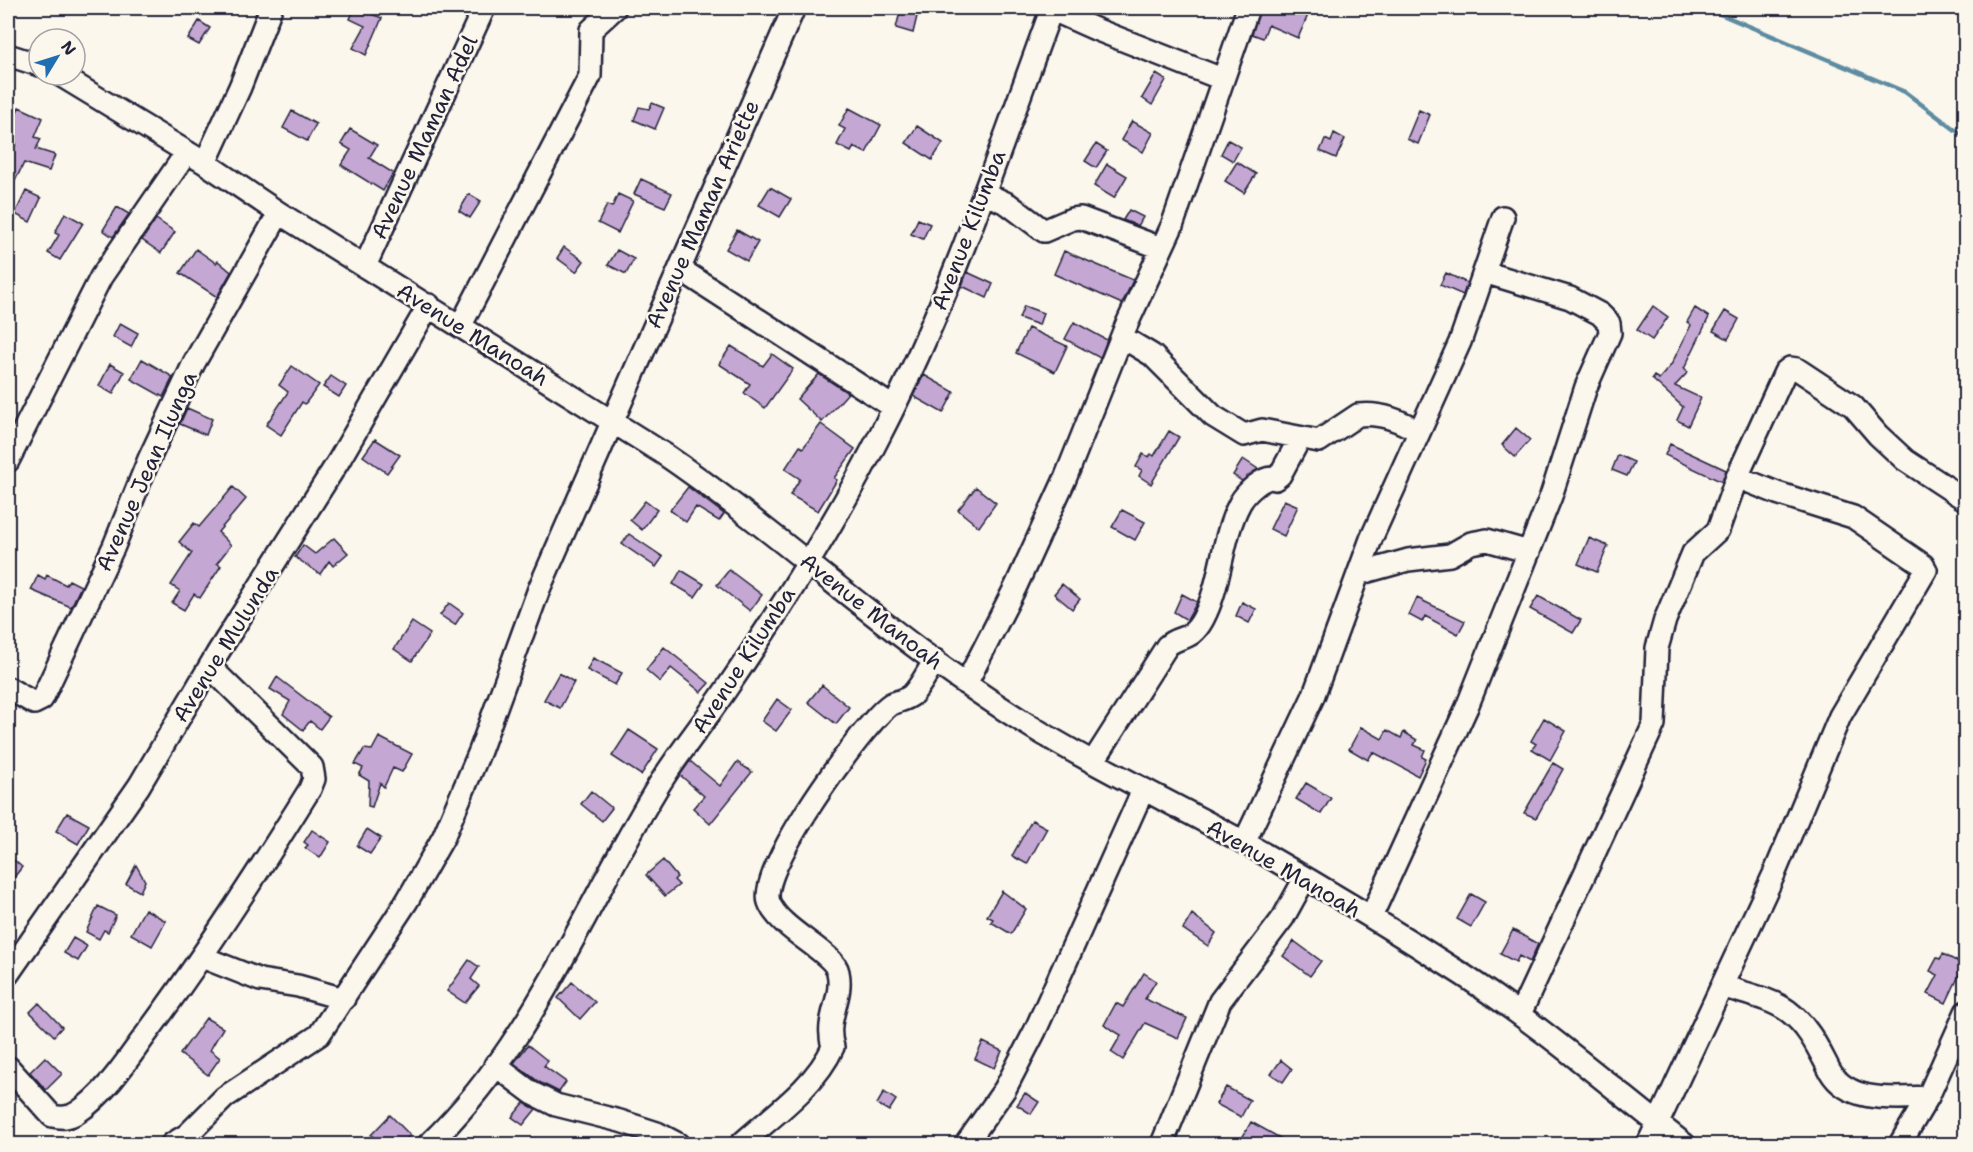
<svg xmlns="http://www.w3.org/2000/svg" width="1973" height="1152" font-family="'Shantell Sans',sans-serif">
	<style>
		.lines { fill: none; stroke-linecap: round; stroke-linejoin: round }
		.stream { stroke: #5d8ba1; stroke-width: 4.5 }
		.building { fill: #c4a7d3; stroke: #22223b; stroke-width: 1.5 }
		.minor-casing { stroke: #22223b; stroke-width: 26 }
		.minor { stroke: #fbf7ec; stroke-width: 21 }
		.labels { text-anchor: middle; stroke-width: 5; stroke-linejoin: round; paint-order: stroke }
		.street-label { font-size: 22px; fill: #22223b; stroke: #fbf7ec }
	</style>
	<rect width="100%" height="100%" fill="#fbf7ec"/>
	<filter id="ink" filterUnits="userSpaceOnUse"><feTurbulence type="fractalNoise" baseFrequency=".0167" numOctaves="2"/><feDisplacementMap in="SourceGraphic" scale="12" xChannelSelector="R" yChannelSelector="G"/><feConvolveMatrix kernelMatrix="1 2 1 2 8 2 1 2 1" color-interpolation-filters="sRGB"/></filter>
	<g filter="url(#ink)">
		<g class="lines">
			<path class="stream" d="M1706,8l199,84 61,46"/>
		</g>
		<path class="building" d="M355,8l27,10 -16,37 -13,-7 12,-22 -15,-7z
			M901,8h18l-6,25 -17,-5z
			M1260,8h51l-13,30 -30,-13 -5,13 -11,-4z
			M199,21l11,7 -11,17 -11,-6z
			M1156,74l10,6 -14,25 -10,-7z
			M652,103l12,5 -9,21 -21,-9 5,-13 10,2z
			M19,107l24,11 -8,19 6,2 -5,10 19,6 -6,16 -25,-8 -16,32v-34l8,-18 -8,-4v-6z
			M849,108l32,17 -15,28 -12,-6 -3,5 -14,-7 8,-16 -6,-3z
			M1419,110l11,5 -12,29 -11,-5z
			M292,111l24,13 -9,17 -24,-13z
			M1132,121l21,12 -10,19 -22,-12z
			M917,126l26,17 -11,17 -26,-17z
			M350,129l27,16 -8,13 24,15 -10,18 -42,-26 10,-15 -10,-6z
			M1334,133l11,6 -9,19 -16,-7 5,-12 6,3z
			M1228,140l13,7 -8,14 -12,-7z
			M1096,144l11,7 -11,17 -11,-7z
			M1237,162l19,12 -12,19 -19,-12z
			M1107,164l20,12 -13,22 -20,-12z
			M641,179l31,14 -7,14 -31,-13z
			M770,187l21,12 -11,18 -21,-12z
			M26,191l15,7 -11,24 -15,-8z
			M469,194l12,7 -11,17 -11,-7z
			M618,194l15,7 -15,32 -20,-10 9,-18 5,2z
			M117,207l12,7 -16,23 -10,-7z
			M1129,210l14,7 -5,9 -15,-6z
			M65,213l18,10 -23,37 -12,-7 11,-18 -4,-2z
			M156,219l19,13 -14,21 -19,-13z
			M918,219l12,5 -7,15 -12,-5z
			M737,230l21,12 -11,19 -21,-12z
			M564,247l20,14 -8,11 -19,-14z
			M196,249l20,14 2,-2 13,11 -14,25 -37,-24z
			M617,250l17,9 -8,15 -18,-9z
			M1064,251l69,29 -11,24 -68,-30z
			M967,272l26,12 -6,14 -25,-12z
			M1446,273l21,10 -4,12 -23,-10z
			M1024,306l19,7 -4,12 -20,-7z
			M1653,306l15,11 -16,23 -15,-10z
			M1695,308l14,9 -25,52 4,3 -13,14 26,12 -13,28 -11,-6 6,-13 -31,-28 2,-3 5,3 12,-14 20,-40 -4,-3z
			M1725,311l14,8 -11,20 -15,-8z
			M1074,322l33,18 -7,18 -35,-19z
			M120,323l18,10 -7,14 -18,-10z
			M1028,328l39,18 -12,26 -39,-19z
			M731,346l32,20 9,-12 21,15 -28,39 -21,-15 6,-9 -31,-20z
			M142,359l31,18 -10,20 -32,-18z
			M110,364l14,8 -11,22 -14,-8z
			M292,366l27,19 -14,19 -3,-2 -21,33 -15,-10 22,-33 -9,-7z
			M819,374l29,19 -26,29 -25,-23z
			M924,375l30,17 -11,21 -30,-17z
			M331,376l15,10 -7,11 -16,-10z
			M187,408l25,11 -6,16 -26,-11z
			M821,424l34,25 -21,29 3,2 -19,31 -28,-16 10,-16 -15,-10 15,-23 3,2z
			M1516,428l14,12 -15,17 -13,-12z
			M1169,431l10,6 -28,47 -12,-8 3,-6 -6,-3 7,-13 6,3 2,-3 3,2z
			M375,439l25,16 -13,18 -24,-17z
			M1670,444l56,26 -4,12 -57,-27z
			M1618,455l16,7 -7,14 -15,-6z
			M1243,459l15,10 -16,12 -9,-6z
			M233,487l13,12 -28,33 13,13 -14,18 4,3 -21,32 -6,-4 -10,16 -12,-7 8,-12 -9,-6 21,-32 -13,-11 15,-19 5,4z
			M688,487l36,27 -5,7 -23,-14 -10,15 -16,-12z
			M976,487l20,16 -17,24 -21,-17z
			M1284,500l14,6 -14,30 -14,-7z
			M645,501l12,9 -15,20 -12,-10z
			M1122,510l23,12 -10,18 -23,-13z
			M629,534l34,23 -7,10 -34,-23z
			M334,538l14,15 -15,13 -4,-5 -9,13 -25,-17 8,-12 12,9z
			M1589,538l19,8 -11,26 -19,-8z
			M681,570l23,14 -9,13 -22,-13z
			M729,570l33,25 -12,16 -33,-26z
			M38,575l7,4 2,-4 19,10 3,-5 12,6 -10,21 -40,-17z
			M1062,584l18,15 -8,10 -18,-15z
			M1182,594l15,8 -10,18 -13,-8z
			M1538,596l43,24 -8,13 -43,-24z
			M1417,598l48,23 -7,13 -33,-18 -3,6 -13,-7z
			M1242,602l14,7 -7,14 -13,-7z
			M449,603l14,10 -8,12 -15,-10z
			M412,622l18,12 -18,27 -18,-12z
			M664,647l45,36 -8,9 -30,-24 -11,14 -14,-12z
			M593,658l29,15 -7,12 -28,-15z
			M559,673l15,9 -14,26 -16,-8z
			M277,677l52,40 -9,12 -10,-8 -7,9 -20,-16 7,-13 -20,-12z
			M822,685l27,22 -13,17 -28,-22z
			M777,699l15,11 -16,21 -14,-10z
			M1544,718l22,13 -16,29 -18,-11 4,-5 -5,-3z
			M1361,727l21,12 5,-9 14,8 3,-6 13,8 -3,5 11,5 -3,7 4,2 -8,17 -45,-24 -5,8 -19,-11z
			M629,730l29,19 -17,26 -29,-19z
			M379,737l33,17 -10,18 -9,-4 -9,19 -4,-4 -8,24 -4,-1 1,-25 -10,-6 4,-7 -8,-4 9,-15 8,1z
			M690,761l30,25 17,-24 15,10 -42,52 -17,-16 11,-12 -24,-21z
			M1553,763l10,6 -27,49 -12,-5z
			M1306,783l25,15 -10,16 -25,-15z
			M591,791l21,17 -10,13 -21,-17z
			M67,813l22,12 -11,19 -22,-13z
			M1032,820l15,8 -20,36 -15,-8z
			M367,829l14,9 -11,16 -13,-8z
			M312,830l18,12 -10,16 -15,-10 3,-3 -4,-3z
			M8,855l14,12 -14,18z
			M663,860l14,17 -3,3 5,5 -14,11 -19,-21z
			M136,865l9,16 -5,11 -14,-8z
			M1002,891l24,18 -15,25 -20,-12 2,-3 -6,-3z
			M1471,894l14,8 -14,25 -14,-8z
			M98,906l18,9 -8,17 -4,-2 -5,9 -13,-7z
			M145,909l21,12 -14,25 -21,-12z
			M1192,914l24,19 -8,13 -25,-17z
			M1513,930l25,14 -8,18 -11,-6 -3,6 -16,-8z
			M73,938l14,8 -9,15 -14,-8z
			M1294,941l27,20 -11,15 -27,-20z
			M1943,954l21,11 -18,38 -18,-9 10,-19 -8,-4 7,-13 3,1z
			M469,960l10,7 -8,12 8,7 -14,17 -18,-12z
			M1144,973l12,8 -11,18 42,19 -9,20 -33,-15 -22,37 -12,-8 10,-17 -17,-10 12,-22 7,4z
			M572,982l23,20 -15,17 -22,-21z
			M39,1003l23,24 -8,9 -24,-24z
			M206,1018l17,10 -13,22 10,8 -12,17 -28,-21z
			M983,1042l19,9 -8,17 -19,-9z
			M528,1045l20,16 -4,5 22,16 -7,10 -20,-10 -25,-19z
			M45,1057l17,17 -16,16 -16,-18z
			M1281,1060l11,9 -9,13 -12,-8z
			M1226,1087l24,13 -9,17 -25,-13z
			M884,1092l12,8 -7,11 -12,-7z
			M1025,1093l14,9 -8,12 -14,-9z
			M524,1103l12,6 -13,16 -11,-8z
			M390,1115l20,20 -8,9h-21l-10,-9z
			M1251,1122l40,22h-41l-9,-4z"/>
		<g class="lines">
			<defs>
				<path id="minor" d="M1048,8l47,21 127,50
					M8,55l31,10
					M60,75l145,88 74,50 385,241c123,84 231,188 358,267 72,45 149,81 223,122 74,42 147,86 218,132 78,51 148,112 221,169
					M205,163l35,-76 31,-79
					M984,193l24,11 36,27 28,-12 9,-1 80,30
					M365,266l119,-258
					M680,269l213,138
					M461,325l129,-249 1,-46 24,-22
					M1122,337l30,18 61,61 31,19 18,-5 57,11 39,-26c22,-3 42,5 60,16
					M8,461l93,-184 86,-125
					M1358,574l50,-14 42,-5 21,-12 16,-3 42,12
					M966,684l50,-98 49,-107 61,-153 46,-100 76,-218
					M8,688l26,15 8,-4 72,-153 35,-87 45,-96 85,-150
					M1093,762l74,-116c13,-12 23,-3 36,-27 19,-36 18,-81 37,-116 5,-9 24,-29 35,-24l5,-4 20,-37
					M1244,843l69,-146 58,-158 89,-197 43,-125
					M1371,917l96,-210 84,-211 35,-109 24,-54 -1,-10 -9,-9 -30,-16 -86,-26
					M202,957l58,23 38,6 46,13
					M8,974l131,-188 78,-132 121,-192 91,-157
					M1722,986c20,7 48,12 66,25 21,16 30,37 42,60 19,33 65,27 98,26
					M1520,1014l134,-290 3,-76 8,-28 28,-67 25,-23 19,-53 48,-105 5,-4 7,1 56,37 25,29 27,25 61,40
					M495,1065l37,28 24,12 64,16 37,12 21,11
					M8,1067l44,49c10,2 17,2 26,-4 29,-19 51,-55 72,-83 57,-77 109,-158 160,-240l4,-10 -2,-12 -102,-100
					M172,1144l15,-9 38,-38 94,-62 88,-134 36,-63 37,-87 59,-162 255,-581
					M429,1144c102,-97 153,-232 225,-351 21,-36 48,-68 71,-102 56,-82 111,-169 156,-258 70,-136 118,-282 171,-425
					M741,1144c31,-28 74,-57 92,-97 -9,-29 11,-48 5,-75 -4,-20 -60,-43 -69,-70 -11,-31 77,-150 100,-176 6,-7 14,-17 22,-22 7,-3 15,-4 21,-9 9,-9 16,-24 23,-35
					M966,1144l39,-55 30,-58 108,-241
					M1162,1144l58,-143 63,-83 22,-40
					M1648,1144l127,-272 65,-156 86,-146 -3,-5 -70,-48 -76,-24 -40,-16
					M1900,1144l28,-47 38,-85"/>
			</defs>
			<use href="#minor" class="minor-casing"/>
			<use href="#minor" class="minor"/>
		</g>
	</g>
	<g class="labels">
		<g class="street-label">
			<text transform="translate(424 137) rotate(-65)" y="8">Avenue Maman Adel</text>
			<text transform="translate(702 214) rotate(-66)" y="8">Avenue Maman Ariette</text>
			<text transform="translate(968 230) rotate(-69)" y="8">Avenue Kilumba</text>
			<text transform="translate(473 334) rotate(32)" y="8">Avenue Manoah</text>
			<text transform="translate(146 471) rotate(-66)" y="8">Avenue Jean Ilunga</text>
			<text transform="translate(872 611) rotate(38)" y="8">Avenue Manoah</text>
			<text transform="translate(225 644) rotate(-58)" y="8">Avenue Mulunda</text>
			<text transform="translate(743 660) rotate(-57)" y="8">Avenue Kilumba</text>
			<text transform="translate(1284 868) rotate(30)" y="8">Avenue Manoah</text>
		</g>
	</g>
	<rect width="1973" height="1152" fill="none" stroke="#fbf7ec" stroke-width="30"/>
	<rect x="15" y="15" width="1943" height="1122" fill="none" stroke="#22223b" stroke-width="2" filter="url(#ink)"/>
	<g transform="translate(57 57) rotate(52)"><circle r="28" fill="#fbf7ec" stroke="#a4a2a5" stroke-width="1.5"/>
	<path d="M0-4.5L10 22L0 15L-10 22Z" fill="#1f6fb2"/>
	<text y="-9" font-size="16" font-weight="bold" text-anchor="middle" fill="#22223b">N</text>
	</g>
</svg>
